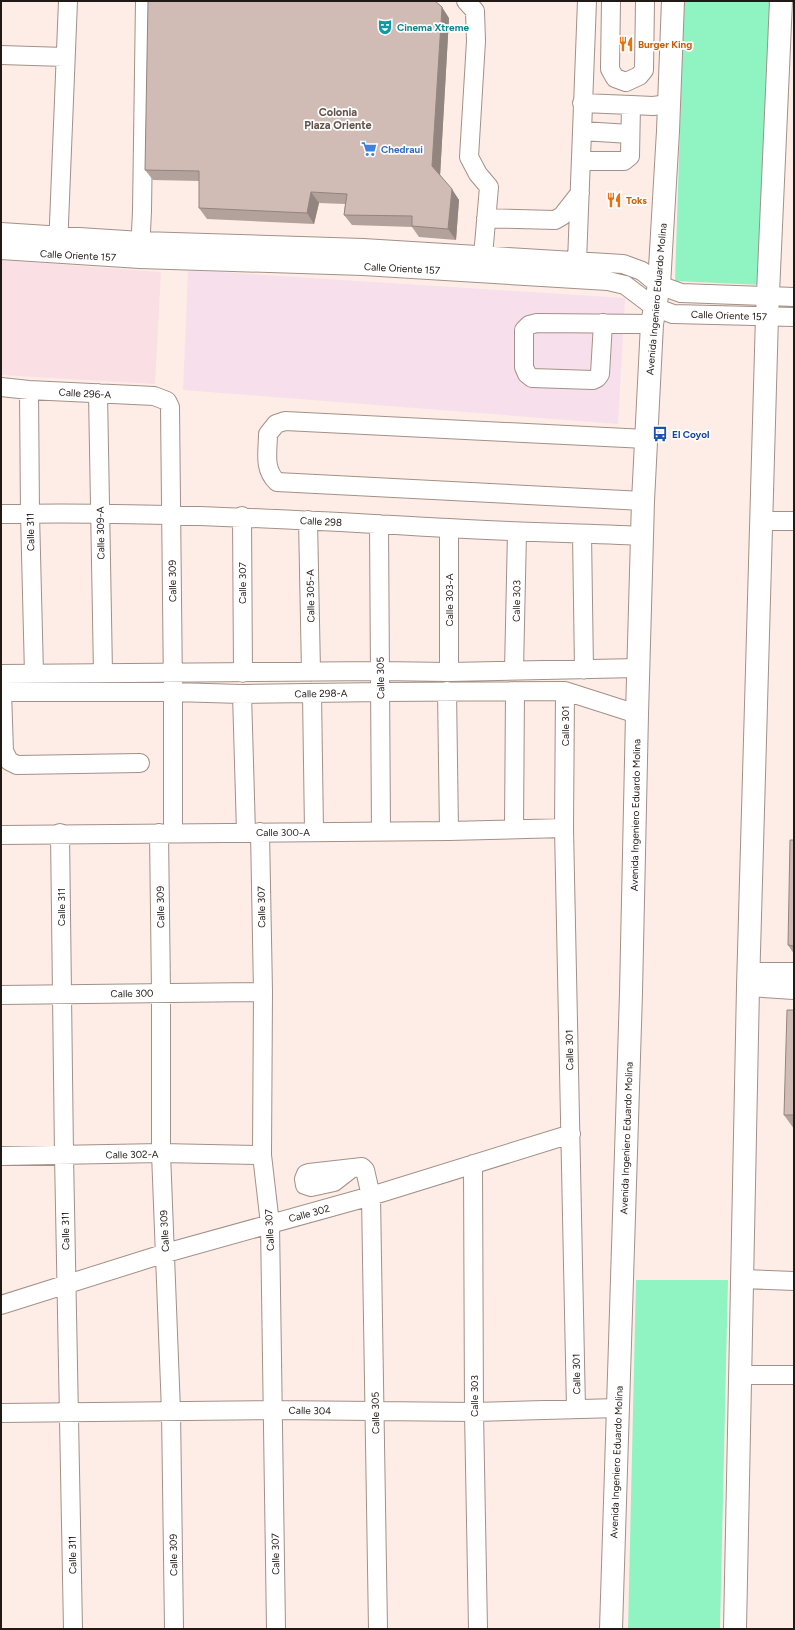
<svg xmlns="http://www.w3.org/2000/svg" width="795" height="1630" font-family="Figtree,sans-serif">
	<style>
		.commercial { fill: #f7e0ec }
		.industrial { fill: #fadfe5 }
		.green { fill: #8ff4c2 }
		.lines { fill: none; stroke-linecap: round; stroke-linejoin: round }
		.minor-casing { stroke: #a39088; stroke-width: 20 }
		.major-casing { stroke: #a39088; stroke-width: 24 }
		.minor { stroke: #fff; stroke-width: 18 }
		.major { stroke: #fff; stroke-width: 22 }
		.wall { fill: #b3a29b }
		.shaded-wall { fill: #92847e }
		.building { fill: #d0bcb4; stroke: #92847e }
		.labels { text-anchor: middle; stroke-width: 3.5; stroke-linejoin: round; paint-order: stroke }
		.culture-label { font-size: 10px; font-weight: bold; fill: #0d838f; stroke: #fff; text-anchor: start }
		.food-label { font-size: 10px; font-weight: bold; fill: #c56008; stroke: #fff; text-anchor: start }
		.shop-label { font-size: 10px; font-weight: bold; fill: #366cbe; stroke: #fff; text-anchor: start }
		.street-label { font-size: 10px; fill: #201916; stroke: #fff }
		.transit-label { font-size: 10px; font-weight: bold; fill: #164399; stroke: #fff; text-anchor: start }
		.neighbourhood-label { font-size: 11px; font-weight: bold; fill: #63524a; stroke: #fff }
	</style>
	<rect width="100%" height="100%" fill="#feede6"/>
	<path class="commercial" d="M188,270l437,28 -7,126 -435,-34z"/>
	<path class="industrial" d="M1,260l160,12 -6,112 -154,-9z"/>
	<path class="green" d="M684,1h90l-13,284 -86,-4z
		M636,1280h92l-8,349h-92z"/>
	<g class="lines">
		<defs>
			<path id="minor" d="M466,1l9,10 1,30 -7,116 9,17 11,13 -6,69
				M611,1l-1,68 5,9 11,4 13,-6 5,-6 1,-69
				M1,55l64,2
				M631,105l22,1 16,-2
				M582,131l48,3
				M581,161h43l6,-5 1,-51 -49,-2
				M486,218l69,2 7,-4 18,-23
				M1,232l140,9 222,7 260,16 19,7 17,14 22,8 113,4
				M58,248l10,-247
				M1,250l139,9 223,7 245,15 17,4 29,22 19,7 121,3
				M140,252l2,-41 3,-210
				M577,262l10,-261
				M603,323l-3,51 -3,4 -4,2 -61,-2 -5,-4 -3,-7v-37l5,-5 8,-2 115,1
				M1,387l28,3 125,6 13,5 3,6 3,285v141
				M29,390l1,124 4,160
				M98,393l5,280
				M643,501l-366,-19c-14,-13 -9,-31 -9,-48l8,-10 9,-3 361,18
				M1,514c150,-3 298,6 448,14 64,4 128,5 193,8
				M242,516l1,157
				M308,520l3,152
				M762,521h32
				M379,524l2,308
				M449,528v144
				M582,534l2,136
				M514,670l3,-138
				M1,674l379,-3 69,1 189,-4
				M447,691l2,140
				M565,691l-1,137 12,581
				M1,692h172l69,2 139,-2 184,-1 72,23
				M2,692l2,59 5,10 8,4 123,-2
				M312,693l2,138
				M242,694l4,138
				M514,829l1,-138
				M260,832l3,160 -1,163 8,69 6,405
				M60,833l4,322 9,474
				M159,833l2,159v161l10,258 3,218
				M1,835l448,-4 115,-3
				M749,972h45
				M748,987l46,3
				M1,995l262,-3
				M1,1156l160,-3 101,2
				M473,1164l1,248 4,217
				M352,1168l-18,14 -23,5 -6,-2 -1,-6 2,-5 3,-1 53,-6 3,3 6,26 7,433
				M741,1279l53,2
				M1,1305l165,-52 205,-57 200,-62
				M740,1375h54
				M1,1413l272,-3 201,2 144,-4"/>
			<path id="major" d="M611,1629l20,-636 6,-279 6,-213 9,-177 7,-39 9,-154 5,-130
				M735,1629l13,-642 19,-671 14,-315"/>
		</defs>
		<use href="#minor" class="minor-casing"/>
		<use href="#major" class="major-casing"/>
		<use href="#minor" class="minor"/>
		<use href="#major" class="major"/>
	</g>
	<path class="wall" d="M449,18l-9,157 19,25 -3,40 -37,-3 -7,-10 -60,-2 -8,-10 1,-11 -26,-1 -5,21 -107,-5 -8,-11v-27l-46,-1 -8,-10z
		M794,840v114l-6,-9z
		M794,1010v119l-10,-14z"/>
	<path class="shaded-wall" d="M442,7l7,11 -9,159 -8,-11z
		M452,189l7,11 -3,40 -8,-11z
		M311,192l8,11 -5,21 -7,-11z"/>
	<path class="building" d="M148,1h287l7,6 -10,159 20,23 -4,40 -36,-3v-10l-68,-1 3,-21 -36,-2 -4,21 -108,-5v-37l-54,-1z
		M790,840h4v106l-6,-1z
		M787,1010h7v105h-10z"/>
	<defs>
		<symbol id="theatre-bare" viewBox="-9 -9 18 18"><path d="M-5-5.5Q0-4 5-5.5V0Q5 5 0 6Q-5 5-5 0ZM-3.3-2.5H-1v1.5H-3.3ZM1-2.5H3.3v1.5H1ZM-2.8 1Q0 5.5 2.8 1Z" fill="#0f9aa8" stroke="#fff" stroke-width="2.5" paint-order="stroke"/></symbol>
		<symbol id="restaurant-bare" viewBox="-9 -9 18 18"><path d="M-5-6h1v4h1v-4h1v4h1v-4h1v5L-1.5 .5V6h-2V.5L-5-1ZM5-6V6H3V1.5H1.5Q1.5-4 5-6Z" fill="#e8710a" stroke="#fff" stroke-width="2.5" paint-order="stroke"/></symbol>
		<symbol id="supermarket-bare" viewBox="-9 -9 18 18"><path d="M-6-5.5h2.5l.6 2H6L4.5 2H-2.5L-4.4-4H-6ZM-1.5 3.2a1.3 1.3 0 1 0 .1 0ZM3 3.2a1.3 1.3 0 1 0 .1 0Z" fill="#3f7fe0" stroke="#fff" stroke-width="2.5" paint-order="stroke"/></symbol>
		<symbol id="bus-bare" viewBox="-9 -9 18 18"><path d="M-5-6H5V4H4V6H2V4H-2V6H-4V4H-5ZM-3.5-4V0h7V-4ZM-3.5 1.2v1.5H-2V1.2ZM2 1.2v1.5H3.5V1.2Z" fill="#1a4fb4" stroke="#fff" stroke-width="2.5" paint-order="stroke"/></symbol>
	</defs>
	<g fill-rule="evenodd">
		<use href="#theatre-bare" x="374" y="16" width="22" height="22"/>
		<use href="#restaurant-bare" x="615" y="33" width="22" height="22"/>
		<use href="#supermarket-bare" x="358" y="138" width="22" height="22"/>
		<use href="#restaurant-bare" x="603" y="189" width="22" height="22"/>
		<use href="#bus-bare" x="649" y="423" width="22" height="22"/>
	</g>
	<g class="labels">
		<g class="culture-label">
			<text x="397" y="31">Cinema Xtreme</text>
		</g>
		<g class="food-label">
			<text x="638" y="48">Burger King</text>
			<text x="626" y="204">Toks</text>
		</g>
		<g class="shop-label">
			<text x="381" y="153">Chedraui</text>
		</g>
		<g class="street-label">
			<text transform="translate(78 255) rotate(3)" y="4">Calle Oriente 157</text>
			<text transform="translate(402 268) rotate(3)" y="4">Calle Oriente 157</text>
			<text transform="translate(656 299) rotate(-85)" y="4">Avenida Ingeniero Eduardo Molina</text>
			<text transform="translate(729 315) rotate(2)" y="4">Calle Oriente 157</text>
			<text transform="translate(85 393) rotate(3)" y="4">Calle 296-A</text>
			<text transform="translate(321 521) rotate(3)" y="4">Calle 298</text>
			<text transform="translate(30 532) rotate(-91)" y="4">Calle 311</text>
			<text transform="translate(100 533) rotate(-91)" y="4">Calle 309-A</text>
			<text transform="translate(172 581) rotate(-91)" y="4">Calle 309</text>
			<text transform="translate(242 583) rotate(-90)" y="4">Calle 307</text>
			<text transform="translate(310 596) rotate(-91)" y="4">Calle 305-A</text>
			<text transform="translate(449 600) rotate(-90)" y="4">Calle 303-A</text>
			<text transform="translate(516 601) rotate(-89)" y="4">Calle 303</text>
			<text transform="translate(380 678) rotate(-91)" y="4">Calle 305</text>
			<text transform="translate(321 693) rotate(-1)" y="4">Calle 298-A</text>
			<text transform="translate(565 726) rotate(-90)" y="4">Calle 301</text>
			<text transform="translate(635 815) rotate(-89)" y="4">Avenida Ingeniero Eduardo Molina</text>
			<text x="283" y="836">Calle 300-A</text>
			<text transform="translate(61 907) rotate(-90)" y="4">Calle 311</text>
			<text transform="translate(160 907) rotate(-91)" y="4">Calle 309</text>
			<text transform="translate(261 907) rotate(-91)" y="4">Calle 307</text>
			<text transform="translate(132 993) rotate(-1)" y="4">Calle 300</text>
			<text transform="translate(569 1050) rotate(-91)" y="4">Calle 301</text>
			<text transform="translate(626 1138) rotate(-88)" y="4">Avenida Ingeniero Eduardo Molina</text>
			<text transform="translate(132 1154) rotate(-1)" y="4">Calle 302-A</text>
			<text transform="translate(309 1213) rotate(-15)" y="4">Calle 302</text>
			<text transform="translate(269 1230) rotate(-93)" y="4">Calle 307</text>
			<text transform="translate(65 1231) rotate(-91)" y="4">Calle 311</text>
			<text transform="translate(164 1231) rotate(-93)" y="4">Calle 309</text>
			<text transform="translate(576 1374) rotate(-91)" y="4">Calle 301</text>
			<text transform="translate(474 1396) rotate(-90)" y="4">Calle 303</text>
			<text transform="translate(310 1410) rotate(1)" y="4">Calle 304</text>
			<text transform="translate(375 1413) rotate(-91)" y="4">Calle 305</text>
			<text transform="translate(616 1462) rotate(-88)" y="4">Avenida Ingeniero Eduardo Molina</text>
			<text transform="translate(275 1554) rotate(-91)" y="4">Calle 307</text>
			<text transform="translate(72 1555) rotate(-91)" y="4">Calle 311</text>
			<text transform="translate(173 1555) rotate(-91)" y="4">Calle 309</text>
		</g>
		<g class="transit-label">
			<text x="672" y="438">El Coyol</text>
		</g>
		<g class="neighbourhood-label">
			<text x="338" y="116">Colonia<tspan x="338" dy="13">Plaza Oriente</tspan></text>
		</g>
	</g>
	<rect width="795" height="1630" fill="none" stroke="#201916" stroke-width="4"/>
</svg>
